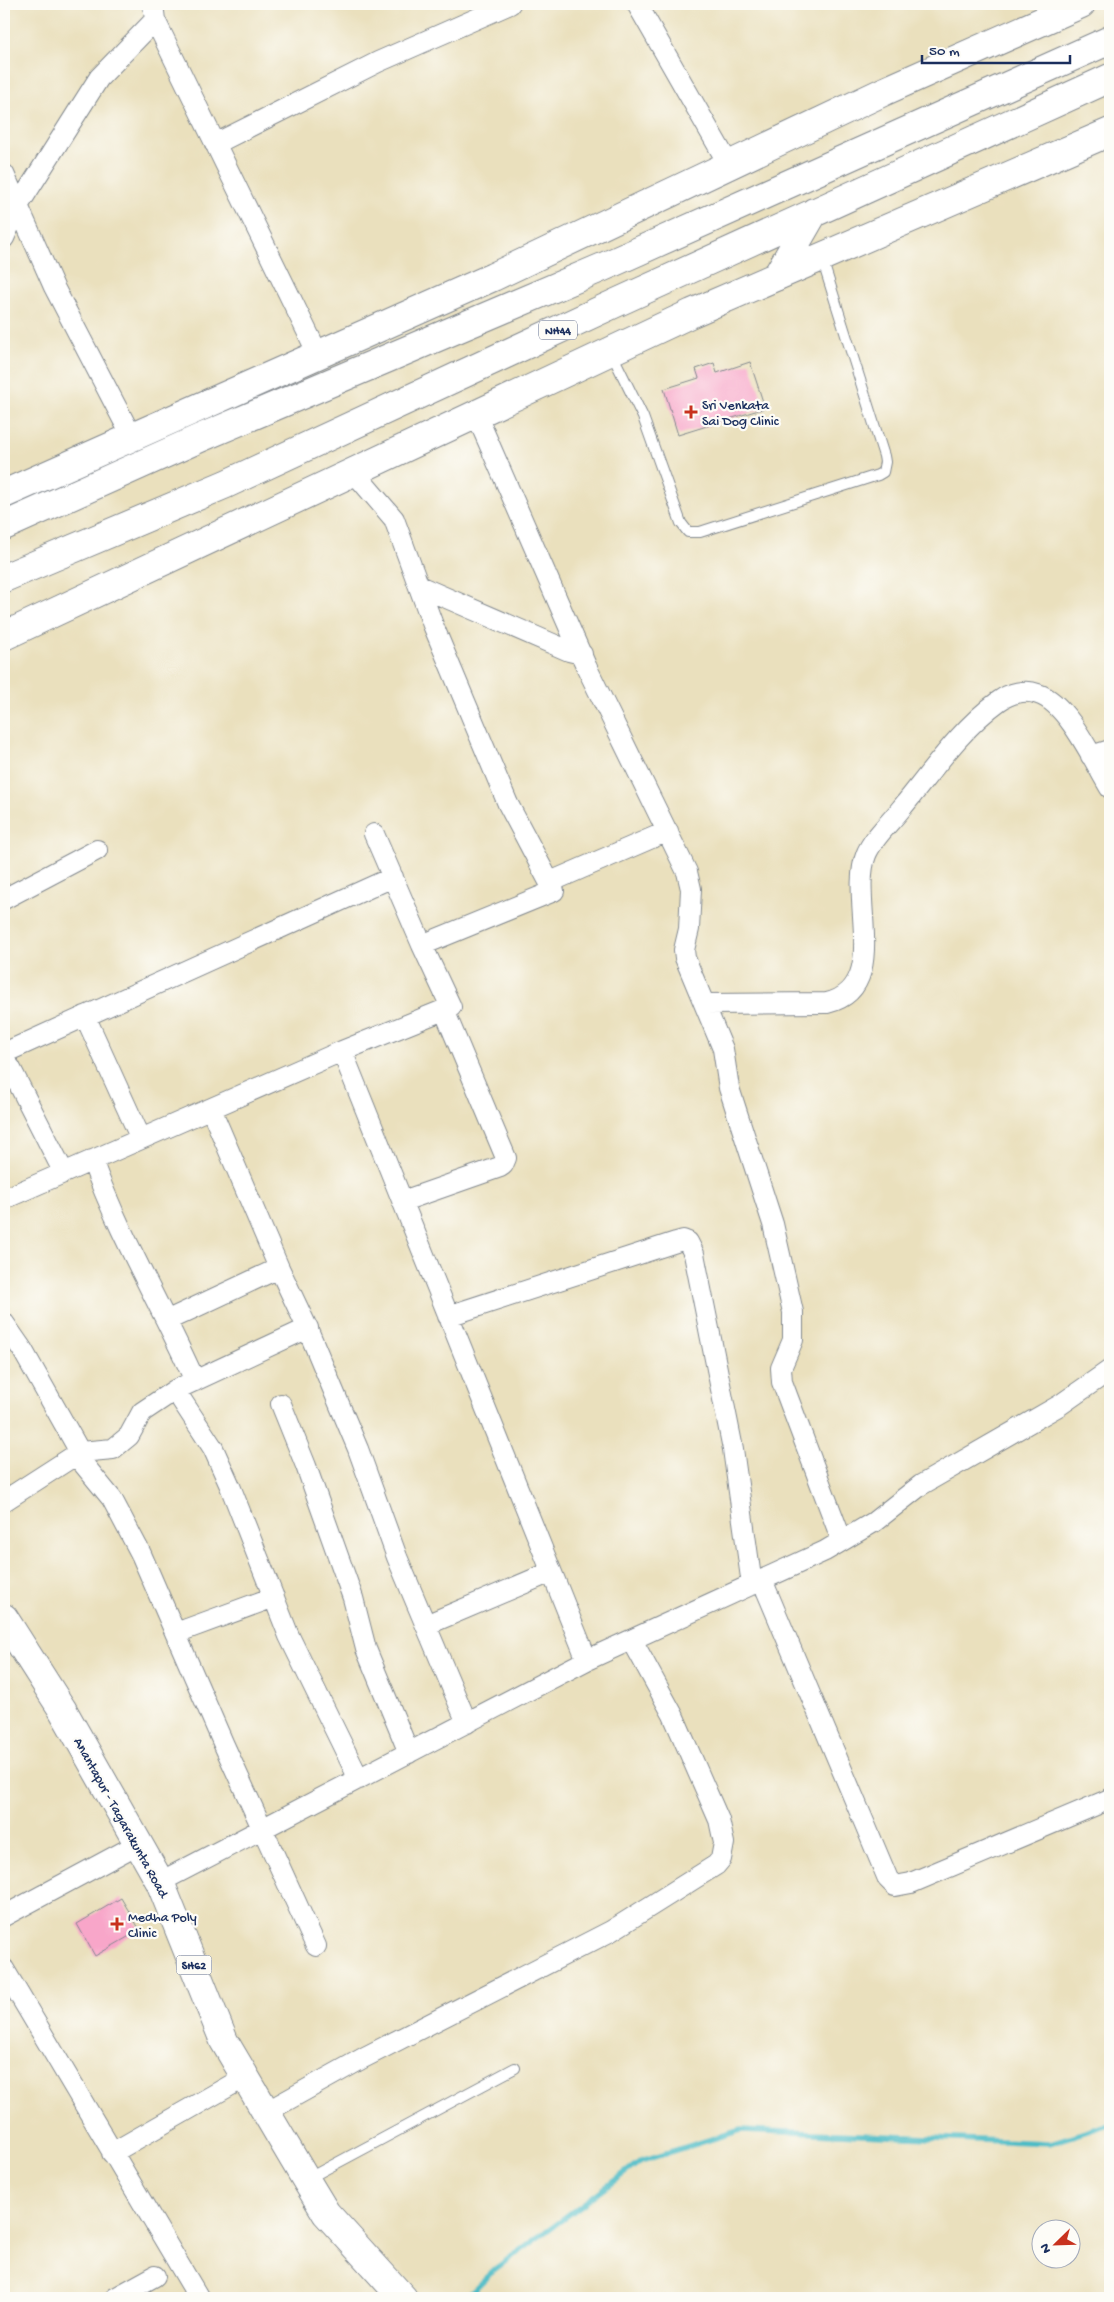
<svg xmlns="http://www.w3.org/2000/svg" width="1114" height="2302" font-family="'Gochi Hand',sans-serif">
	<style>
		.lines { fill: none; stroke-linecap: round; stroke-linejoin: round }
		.stream { stroke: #4ebcc6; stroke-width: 5.5 }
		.building { fill: #f8a6c9 }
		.lane-casing { stroke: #82888e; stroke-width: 12 }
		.street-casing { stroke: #82888e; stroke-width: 22 }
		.secondary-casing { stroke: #82888e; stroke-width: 30 }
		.primary-casing { stroke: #82888e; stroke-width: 30 }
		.highway-casing { stroke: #82888e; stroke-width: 30 }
		.lane { stroke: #fff; stroke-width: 10 }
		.street { stroke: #fff; stroke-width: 20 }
		.secondary { stroke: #fff; stroke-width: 28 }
		.primary { stroke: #fff; stroke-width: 28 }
		.highway { stroke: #fff; stroke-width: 28 }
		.poi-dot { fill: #c8321e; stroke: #fdfcf7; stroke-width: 2 }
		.labels { text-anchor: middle; stroke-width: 4.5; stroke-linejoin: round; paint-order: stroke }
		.shield { fill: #fdfcf7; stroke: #5f6c8c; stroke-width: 1 }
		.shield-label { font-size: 12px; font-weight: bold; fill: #1b2f5e }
		.poi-label { font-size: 14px; fill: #1b2f5e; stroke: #fdfcf7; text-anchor: start }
		.street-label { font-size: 14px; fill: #1b2f5e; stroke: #fdfcf7 }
	</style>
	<rect width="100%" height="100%" fill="#fdfcf7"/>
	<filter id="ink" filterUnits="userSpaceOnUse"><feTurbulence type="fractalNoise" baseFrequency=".02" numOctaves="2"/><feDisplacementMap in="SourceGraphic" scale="10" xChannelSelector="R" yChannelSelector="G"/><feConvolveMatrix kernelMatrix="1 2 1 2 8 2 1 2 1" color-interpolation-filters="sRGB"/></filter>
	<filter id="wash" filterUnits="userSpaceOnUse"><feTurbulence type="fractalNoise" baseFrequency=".0096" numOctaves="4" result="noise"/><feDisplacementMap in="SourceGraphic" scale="20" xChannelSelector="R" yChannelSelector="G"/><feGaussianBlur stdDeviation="1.12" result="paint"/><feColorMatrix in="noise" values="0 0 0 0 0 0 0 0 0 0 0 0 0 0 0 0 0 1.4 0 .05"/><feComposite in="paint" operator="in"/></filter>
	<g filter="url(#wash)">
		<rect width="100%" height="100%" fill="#eae0bd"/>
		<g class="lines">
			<path class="stream" d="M465,2298l30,-29 146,-108 100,-31 309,13 60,-19"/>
		</g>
		<g id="blocks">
			<path class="building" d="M750,362l15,46 -87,27 -14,-46 35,-11 -3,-9 18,-6 3,10z
				M121,1898l19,32 -45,26 -18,-32z"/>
		</g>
	</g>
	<g filter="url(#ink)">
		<use href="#blocks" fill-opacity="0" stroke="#82888e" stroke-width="1"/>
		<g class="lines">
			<defs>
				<path id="lane" d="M611,352l32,65 38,106 7,9h12l178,-57 5,-3 2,-10 -1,-6 -62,-197
					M307,2179l208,-111"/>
				<path id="street" d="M637,4l92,161
					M155,20l163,334
					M215,144l163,-82 132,-58
					M4,174l50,113 78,150
					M4,238l14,-32 81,-128 56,-58 -2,-16
					M476,414l111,254 100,204 4,17 -2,40 -5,21 1,8 38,91 6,39 44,136 20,88v28l-12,28 1,14 60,159
					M419,586l150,65 13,3
					M1091,756l19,-6
					M374,834l48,111
					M550,882l118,-51
					M4,899l93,-49
					M705,1004l122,-1c64,-15 22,-104 39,-148 6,-16 23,-31 34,-45 30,-36 60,-81 99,-109 11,-8 26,-12 39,-7 30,9 56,68 72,94
					M85,1016l56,123
					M342,1051l245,609
					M4,1053l389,-176
					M10,1067l54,106
					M92,1160c28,77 70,147 103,221
					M4,1199l338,-148 109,-44 -29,-62 132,-54 -46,-87 -75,-179 -39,-106 -41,-48
					M403,1201l97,-34 3,-2 3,-7 -62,-148
					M279,1268l27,57 52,124 39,108 70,166
					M448,1316l228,-74 7,-2 5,2 6,12 39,195 19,136
					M168,1320l111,-52 -68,-159
					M4,1323l18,26 58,103
					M175,1390l38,58 17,38 59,150 70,143
					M281,1404l25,62 47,132 13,51 43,104
					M76,1455l36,44 29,55 83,191 92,201
					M4,1501l76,-49 33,-3 16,-13 13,-24 33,-22 133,-62
					M762,1580l126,299 7,7 16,-3 199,-84
					M426,1625l125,-53
					M176,1633l98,-36
					M160,1882l427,-222 238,-109 49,-29 47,-37 139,-80 50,-35
					M4,1916l134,-72
					M4,1969l195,329
					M266,2112l99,-55 246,-126 105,-66 5,-6 3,-16 -5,-23 -46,-105 -41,-75
					M112,2153l133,-76
					M115,2298l40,-22"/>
				<path id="secondary" d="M4,494l489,-217 392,-186 196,-87
					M4,636l688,-323 418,-181"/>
				<path id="primary" d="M4,1618l58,91 98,173 64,159 82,139 20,33 77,85"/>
				<path id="highway" d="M777,276l37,-64
					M4,526l196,-88 403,-171 507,-227
					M4,578l222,-94 392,-182 492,-224"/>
			</defs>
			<use href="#lane" class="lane-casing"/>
			<use href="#street" class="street-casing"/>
			<use href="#secondary" class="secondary-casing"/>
			<use href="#primary" class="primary-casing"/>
			<use href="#highway" class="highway-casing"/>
			<use href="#lane" class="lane"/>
			<use href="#street" class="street"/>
			<use href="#secondary" class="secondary"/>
			<use href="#primary" class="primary"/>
			<use href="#highway" class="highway"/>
		</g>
	</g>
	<g class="poi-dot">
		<path d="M688.5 404.5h5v5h5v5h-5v5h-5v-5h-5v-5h5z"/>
		<path d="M114.5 1916.5h5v5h5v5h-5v5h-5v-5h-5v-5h5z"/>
	</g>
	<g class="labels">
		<g class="shield">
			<rect x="539" y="320.5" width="38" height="19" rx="4"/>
			<rect x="176.5" y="1955.5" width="35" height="19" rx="4"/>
		</g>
		<g class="shield-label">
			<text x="558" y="334">NH44</text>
			<text x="194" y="1969">SH62</text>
		</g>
		<g class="poi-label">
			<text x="702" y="409">Sri Venkata<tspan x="702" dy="16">Sai Dog Clinic</tspan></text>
			<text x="128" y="1921">Medha Poly<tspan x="128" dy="16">Clinic</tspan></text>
		</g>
		<g class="street-label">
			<text transform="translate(122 1817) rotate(61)" y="5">Anantapur - Tagarakunta Road</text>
		</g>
	</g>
	<rect width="1114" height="2302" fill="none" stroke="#fdfcf7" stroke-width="20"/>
	<g transform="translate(1056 2244) rotate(247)"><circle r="24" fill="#fdfcf7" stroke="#a3aaba"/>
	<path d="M0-4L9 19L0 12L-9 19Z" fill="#c8321e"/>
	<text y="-8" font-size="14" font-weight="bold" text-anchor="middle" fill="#1b2f5e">N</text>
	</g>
	<path d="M922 55v8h148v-8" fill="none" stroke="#1b2f5e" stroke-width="2.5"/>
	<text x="929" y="55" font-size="15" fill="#1b2f5e" stroke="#fdfcf7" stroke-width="4" paint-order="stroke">50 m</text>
</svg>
